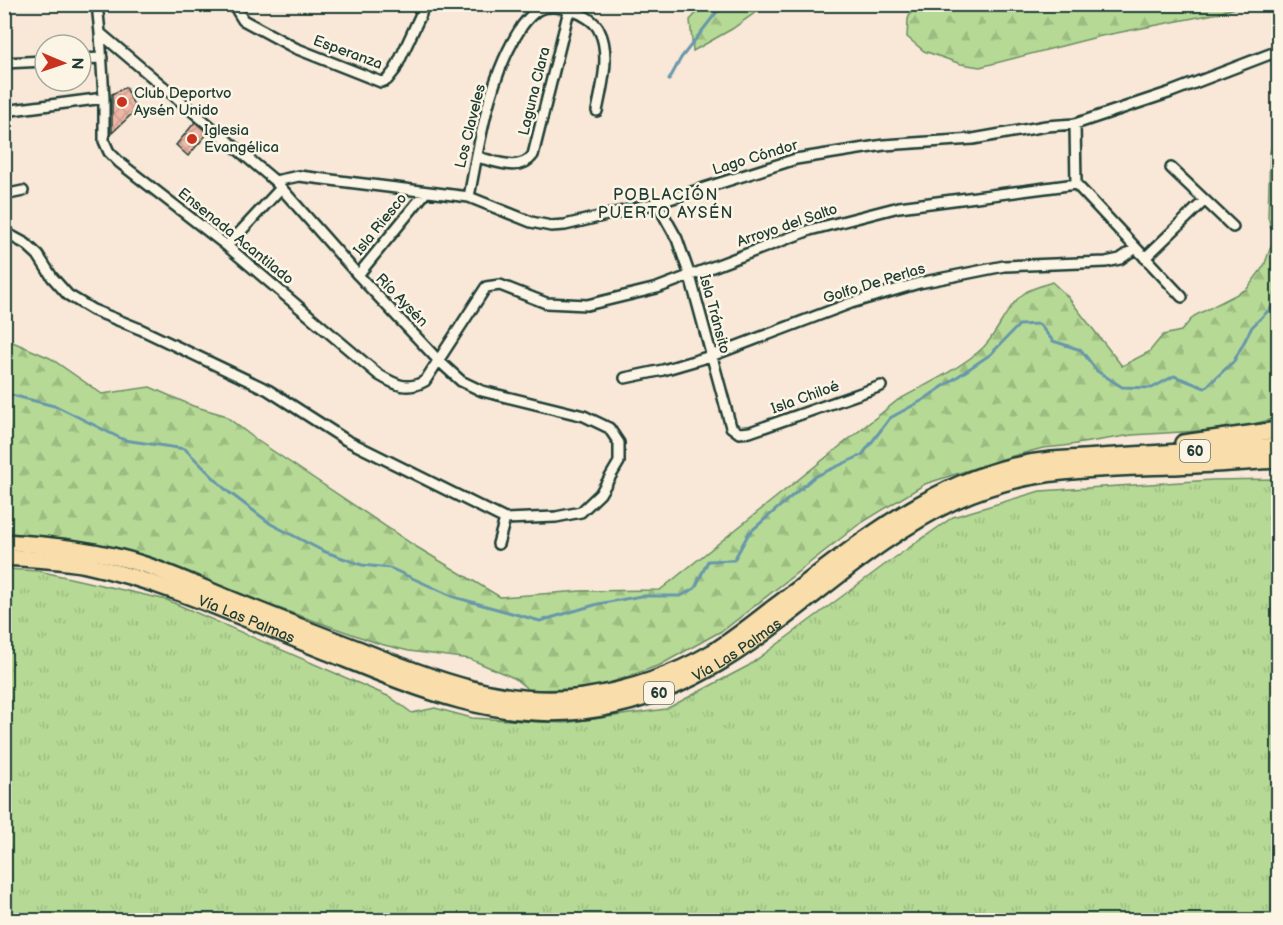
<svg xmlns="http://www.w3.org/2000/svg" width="1283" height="925" font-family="'Balsamiq Sans',sans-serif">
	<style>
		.grass { fill: url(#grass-tufts); stroke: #6a8c64; stroke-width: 1.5 }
		.forest { fill: url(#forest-firs); stroke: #6a8c64; stroke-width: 1.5 }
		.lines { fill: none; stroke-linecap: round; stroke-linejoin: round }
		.stream { stroke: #6897aa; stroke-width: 3 }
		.building { fill: url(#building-cross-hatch); stroke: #1f3d34; stroke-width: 1.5 }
		.minor-casing { stroke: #1f3d34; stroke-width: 14 }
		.trunk-casing { stroke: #1f3d34; stroke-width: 20 }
		.minor { stroke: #fcf5e5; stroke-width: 9 }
		.trunk { stroke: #f9deab; stroke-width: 15 }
		.poi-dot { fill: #c8321e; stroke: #fcf5e5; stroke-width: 2 }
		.labels { text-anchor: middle; stroke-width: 5; stroke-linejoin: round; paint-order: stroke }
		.shield { fill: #fcf5e5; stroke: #617469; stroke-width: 1.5 }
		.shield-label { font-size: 14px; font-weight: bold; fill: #1f3d34 }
		.street-label { font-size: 15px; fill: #1f3d34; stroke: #fcf5e5 }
		.poi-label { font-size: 15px; fill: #1f3d34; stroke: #fcf5e5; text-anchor: start }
		.neighbourhood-label { font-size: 16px; letter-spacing: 1.5px; fill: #1f3d34; stroke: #fcf5e5 }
	</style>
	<defs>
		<pattern id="grass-tufts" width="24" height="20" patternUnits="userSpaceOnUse" patternTransform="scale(1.5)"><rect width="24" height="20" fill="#b6da95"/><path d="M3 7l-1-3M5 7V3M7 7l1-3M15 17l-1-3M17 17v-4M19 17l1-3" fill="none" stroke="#9cbc81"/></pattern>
		<pattern id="forest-firs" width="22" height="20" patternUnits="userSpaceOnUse" patternTransform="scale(1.5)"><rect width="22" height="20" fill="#b6da95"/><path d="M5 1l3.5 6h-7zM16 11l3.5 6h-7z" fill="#9cbc81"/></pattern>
		<pattern id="building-cross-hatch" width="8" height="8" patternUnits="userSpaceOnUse" patternTransform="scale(1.5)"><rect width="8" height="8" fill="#eeb6a5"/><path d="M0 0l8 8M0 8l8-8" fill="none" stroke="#cc9d8f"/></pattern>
	</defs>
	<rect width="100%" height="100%" fill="#f9e8d8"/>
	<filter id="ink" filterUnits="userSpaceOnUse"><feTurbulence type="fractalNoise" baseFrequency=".0167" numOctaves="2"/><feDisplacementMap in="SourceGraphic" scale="12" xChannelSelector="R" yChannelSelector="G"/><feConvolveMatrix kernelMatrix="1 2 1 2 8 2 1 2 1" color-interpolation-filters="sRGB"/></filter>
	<g filter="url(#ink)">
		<path class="grass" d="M1278,479v441h-1273v-351l34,2 128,29 223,97 22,16 23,-5 37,10 92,5 102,-14 82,-43 135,-100 70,-49 87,-26 172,-11z"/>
		<path class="forest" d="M763,4v3l-31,22 -39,22 -3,-31 14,-15z
			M914,5v-1l331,1 -26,8 -118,23 -121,31 -19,-3 -37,-13 -17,-14 1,-18z
			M1278,128v290l-46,11 -100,6 -68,11 -21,2 -34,9 -84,27 -67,41 -133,104 -65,36 -53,19 -29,5 -49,1 -15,-12 -44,-19 -61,-8 -29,-7 -153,-54 -222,-55 -1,-194 4,-1 42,18 52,36 48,-7 43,19 31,9 34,26 157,105 85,51 81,-6 79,-1 238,-190c27,-15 55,-28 79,-47 21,-16 27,-46 49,-61 7,-4 18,-7 26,-10l15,14 55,70 27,-14 14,-17 18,-4 13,-15 53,-27 17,-23 10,-28 -6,-21 2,-65z"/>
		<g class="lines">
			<path class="stream" d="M669,80l12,-22 42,-54
				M4,393l54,14 66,33 61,9 41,41 45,34 52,27 39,14 28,3 64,29 86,24 58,-17 43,-8h40l14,-8 13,-27 26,-1 15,-27 65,-56 48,-22 28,-37 33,-18 68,-46 28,-29 20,-1 14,17 28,9 16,21 25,16 30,1 22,-12 31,12 29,-27 18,-34 26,-26"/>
		</g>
		<path class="building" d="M126,87l10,23 -24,23v-39z
			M195,122l13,11 -20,23 -12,-11z"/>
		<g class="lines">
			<defs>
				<path id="minor" d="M233,4l10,16 52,28 86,34 6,-2 8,-10 26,-56 1,-6
					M100,33l4,65v43l5,11 11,11 107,83 152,129c17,10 28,16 46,6l61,-94 14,-2 46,18 41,2 70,-17 153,-58 89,-23 177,-23
					M81,59l21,-1
					M4,63l41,-2
					M4,111l100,-13
					M1075,124l1,60
					M477,157c18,4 43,16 56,-2l36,-145
					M1171,168l62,59
					M275,181l24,-5 170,21 62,25 20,4 14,-1 92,-22 139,-44 88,-14 89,-6 73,-13 29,-2 96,-32 107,-41
					M1076,184l106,113
					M4,195l19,-4
					M469,197c11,-58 20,-121 53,-171 3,-4 11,-13 16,-16 16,-9 53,3 61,20 12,23 3,57 -2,81
					M657,203l20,36 13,37 41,151 8,6 11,-1 131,-46
					M4,232l22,12 12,11 14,22 16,18 25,15 47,19 128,61 78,50 159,79 51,-2 25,-5 19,-18 19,-32v-19l-10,-15 -25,-12 -102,-25 -21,-10 -22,-20 -81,-86 -83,-94 -175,-148 -3,-29
					M227,246l54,-58
					M1145,258l59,-57
					M358,275l68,-83
					M625,378l38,-8 48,-14 140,-53 68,-20 85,-17 102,-4 14,-3 16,-11
					M498,544l7,-25"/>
				<g id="trunk">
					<path d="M1183,443l95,-13"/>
					<path d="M4,542c48,3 96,8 141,23 27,9 53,21 80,32 44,18 88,35 133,52 73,29 146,59 226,48 45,-7 90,-22 129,-45 21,-13 41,-29 60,-44 85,-63 169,-138 278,-148l227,-14"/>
					<path id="s1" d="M4,557c28,2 56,3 82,8 83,18 161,55 239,86 85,34 163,70 257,60 158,-17 238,-147 372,-210 71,-33 139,-32 215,-35 36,-1 73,-4 109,-6"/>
				</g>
			</defs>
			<use href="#minor" class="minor-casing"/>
			<use href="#trunk" class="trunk-casing"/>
			<use href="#minor" class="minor"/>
			<use href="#trunk" class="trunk"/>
		</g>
	</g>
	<g class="poi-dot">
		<circle cx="122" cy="102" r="6"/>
		<circle cx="192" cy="139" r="6"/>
	</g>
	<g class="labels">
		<g class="shield">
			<rect x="1180" y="440" width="30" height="22" rx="4.5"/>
			<rect x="644" y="682" width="30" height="22" rx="4.5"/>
		</g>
		<g class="shield-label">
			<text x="1195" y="456">60</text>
			<text x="659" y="698">60</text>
		</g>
		<g class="street-label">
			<text transform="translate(348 52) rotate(20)" y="5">Esperanza</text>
			<text transform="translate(534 91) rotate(-76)" y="5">Laguna Clara</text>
			<text transform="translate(470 126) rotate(-76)" y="5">Los Claveles</text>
			<text transform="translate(755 157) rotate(-17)" y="5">Lago Cóndor</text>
			<text transform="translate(380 224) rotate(-51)" y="5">Isla Riesco</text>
			<text transform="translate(787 225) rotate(-19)" y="5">Arroyo del Salto</text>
			<text transform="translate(236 236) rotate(39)" y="5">Ensenada Acantilado</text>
			<text transform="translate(874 283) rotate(-17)" y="5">Golfo De Perlas</text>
			<text transform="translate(402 300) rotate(46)" y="5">Río Aysén</text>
			<text transform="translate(715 314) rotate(75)" y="5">Isla Tránsito</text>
			<text transform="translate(805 397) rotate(-20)" y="5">Isla Chiloé</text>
			<text dy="5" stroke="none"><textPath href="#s1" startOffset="252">Vía Las Palmas</textPath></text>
			<text dy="5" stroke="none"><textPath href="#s1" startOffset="772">Vía Las Palmas</textPath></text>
		</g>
		<g class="poi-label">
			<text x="134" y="98">Club Deportvo<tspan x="134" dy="17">Aysén Unido</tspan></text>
			<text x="204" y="135">Iglesia<tspan x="204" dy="17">Evangélica</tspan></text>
		</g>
		<g class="neighbourhood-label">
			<text x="666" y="200">POBLACIÓN<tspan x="666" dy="18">PUERTO AYSÉN</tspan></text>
		</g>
	</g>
	<rect width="1283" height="925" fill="none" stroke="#fcf5e5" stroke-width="24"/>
	<rect x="12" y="12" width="1259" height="901" fill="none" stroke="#1f3d34" stroke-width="2" filter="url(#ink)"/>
	<g transform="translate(63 63) rotate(92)"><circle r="28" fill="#fcf5e5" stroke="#a4ab9e" stroke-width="1.5"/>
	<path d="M0-4.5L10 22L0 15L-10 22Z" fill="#c8321e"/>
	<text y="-9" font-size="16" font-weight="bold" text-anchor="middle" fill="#1f3d34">N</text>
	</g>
</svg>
